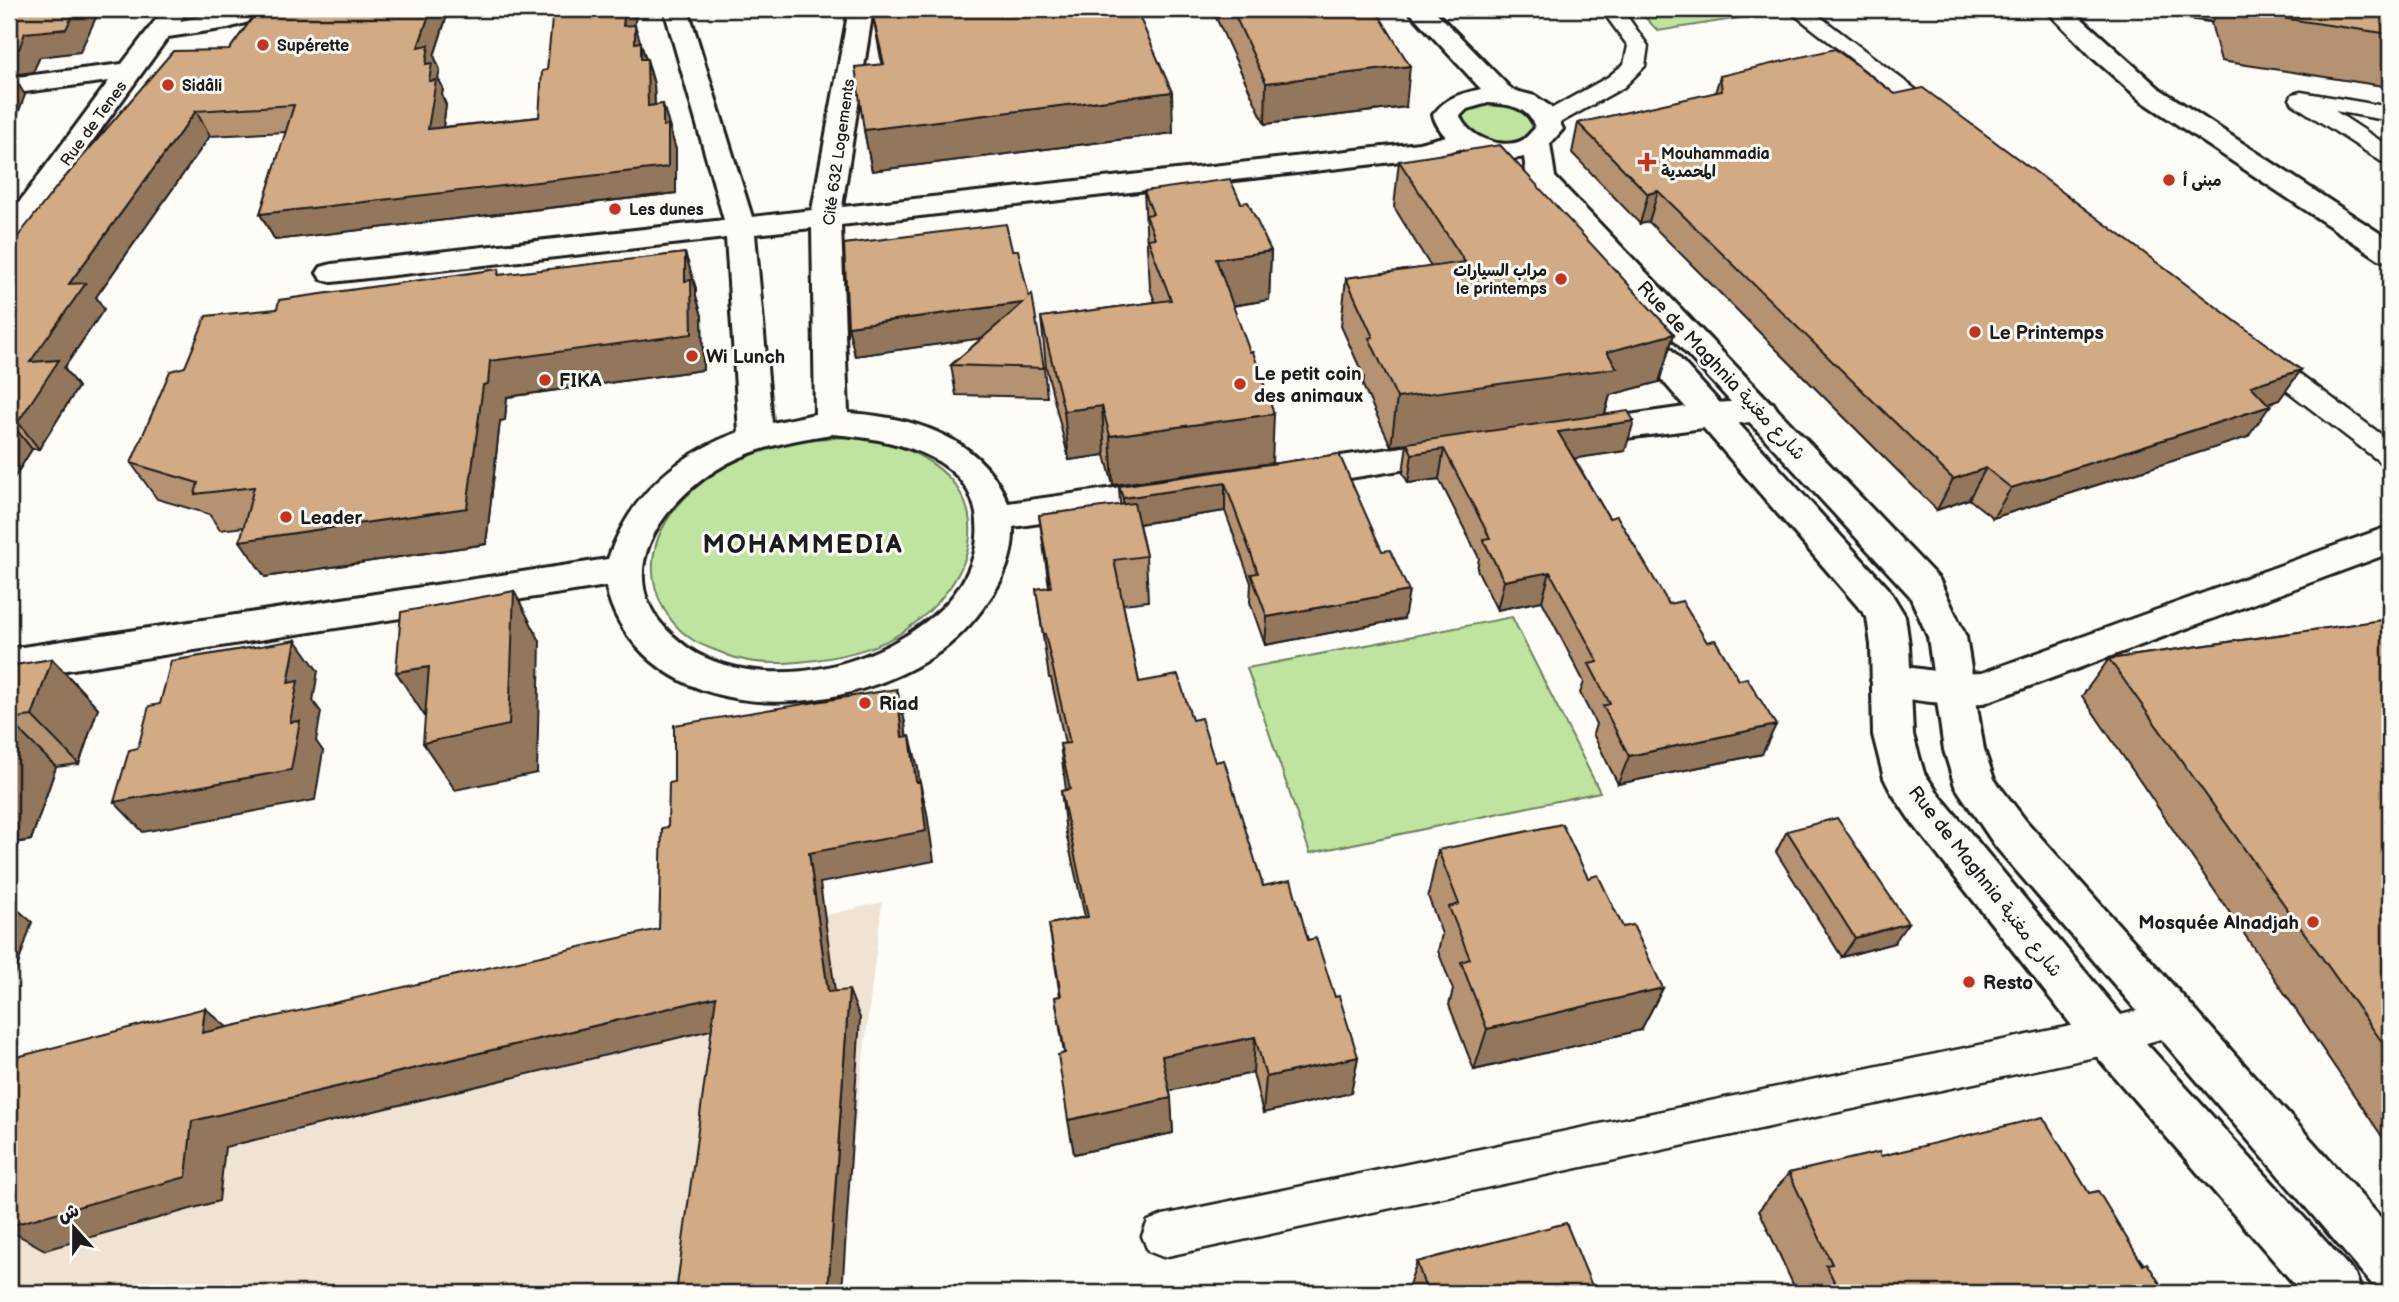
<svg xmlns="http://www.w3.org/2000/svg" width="2399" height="1302" font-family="'Balsamiq Sans','Playpen Sans Arabic',sans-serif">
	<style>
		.built { fill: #f0e3d4 }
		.green { fill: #bee49f; stroke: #6d805e; stroke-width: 2 }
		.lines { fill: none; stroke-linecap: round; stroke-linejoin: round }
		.service-casing { stroke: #1c1c1c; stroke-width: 5 }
		.minor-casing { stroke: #1c1c1c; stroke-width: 6 }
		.tertiary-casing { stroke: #1c1c1c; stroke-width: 6 }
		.service { fill: #fdfcf7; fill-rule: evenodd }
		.minor { fill: #fdfcf7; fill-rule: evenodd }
		.tertiary { fill: #fdfcf7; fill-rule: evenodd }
		.wall { fill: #b59271; stroke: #1c1c1c; stroke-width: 2 }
		.shaded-wall { fill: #93775c; stroke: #1c1c1c; stroke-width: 2 }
		.building { fill: #d2aa83; stroke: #1c1c1c; stroke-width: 2 }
		.poi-dot { fill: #c8321e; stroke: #fdfcf7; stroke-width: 2.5 }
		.labels { text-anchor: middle; stroke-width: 6; stroke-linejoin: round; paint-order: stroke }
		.far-poi-label { font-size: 16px; font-weight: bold; fill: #1c1c1c; stroke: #fdfcf7; text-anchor: start }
		.far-street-label { font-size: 16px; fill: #1c1c1c; stroke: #fdfcf7 }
		.poi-label { font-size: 19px; font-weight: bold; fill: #1c1c1c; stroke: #fdfcf7; text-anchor: start }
		.street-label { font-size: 19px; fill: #1c1c1c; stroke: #fdfcf7 }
		.district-label { font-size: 26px; font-weight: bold; letter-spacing: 2px; fill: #1c1c1c; stroke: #fdfcf7 }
	</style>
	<rect width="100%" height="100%" fill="#fdfcf7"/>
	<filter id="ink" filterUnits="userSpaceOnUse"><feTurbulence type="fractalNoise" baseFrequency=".0143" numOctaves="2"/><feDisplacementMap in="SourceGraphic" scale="14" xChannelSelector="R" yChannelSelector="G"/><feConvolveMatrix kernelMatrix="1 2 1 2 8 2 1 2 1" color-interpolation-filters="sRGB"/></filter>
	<g filter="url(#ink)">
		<path class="built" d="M882,902l-47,391h-826v-185z"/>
		<path class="green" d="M1637,9h135v4l-114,18z
			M1491,102c17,2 35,5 43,21l-1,7c-12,14 -44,19 -60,7 -5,-4 -10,-13 -14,-19l11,-11z
			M857,437c15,4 32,5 46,11 102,42 77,134 -2,185 -25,16 -57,23 -85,27 -28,4 -62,6 -89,-5 -10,-5 -24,-8 -34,-15 -16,-10 -29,-27 -35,-44 -24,-68 42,-123 100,-145 32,-12 65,-13 99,-14z
			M1512,617l88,175 -290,61 -63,-185z"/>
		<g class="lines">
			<defs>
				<path id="service" d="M1601,9h21l26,37 -3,20 -21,21 -68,38h-16l-3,-5 3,-5 68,-38 16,-13 4,-18z
					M1787,9h23l143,109 -3,5h-16z
					M2301,92l89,15v14l-55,-10 55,36v17l-8,-2 -89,-58 -3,-5 3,-5z
					M2260,349l9,2 121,90v23l-10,-2 -129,-99 -4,-6 4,-6z
					M2175,1001l13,6 6,12 -6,12 -79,23 -946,203 -15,-6 -6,-15 6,-15 15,-6 946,-197z"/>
				<path id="minor" d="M164,9h24l-8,12 62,-12h37l-3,5 -48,14 -60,9 -149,205 -10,3v-29l100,-135 -100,13v-16l113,-14z
					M664,9h24l64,208 60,-7 37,-201h24l-31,198 577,-64 43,-11 10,2 4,6 -4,6 -53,13 -578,66 7,188c65,4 134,24 160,90l163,-23 12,3 6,9 -6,9 -12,3 -158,23c1,28 -9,52 -25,74 -15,22 -33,41 -56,56 -80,52 -215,68 -288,-3 -19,-19 -33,-41 -38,-68l-597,93v-30l599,-90c22,-64 68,-104 131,-127l-13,-194 -394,44 -11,-3 -4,-6 4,-6 11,-3 392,-44zM812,228l3,186 -43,9 -17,-189zM832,434c62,5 152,21 145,104 -2,25 -16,52 -35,70 -59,56 -160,83 -236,50 -15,-6 -23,-14 -35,-24 -61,-57 -12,-128 45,-164 35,-22 76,-30 116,-36z
					M2045,9h26l89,80 230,151v22l-11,-3 -237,-158 -49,-43z
					M2168,9h65l44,7 3,5 -3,5 -9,2 -88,-12 -9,-2z
					M1761,400l12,3 5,8 -5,8 -193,25 -12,-3 -5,-8 5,-8 12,-3 133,-19z
					M1458,439l12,4 5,8 -5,8 -177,28 -12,-4 -5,-8 5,-8 12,-4z
					M2390,526v27l-406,150c-35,2 -73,-1 -107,-12l-6,-11 6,-11 14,-4 65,9 26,-1z"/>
				<path id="tertiary" d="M1407,9h26l79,81 23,6 15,10 13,23 -13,15 5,33 384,402 27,58 18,113 10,29 32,42 364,407v64l-18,-8 -376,-437 -41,-61 -11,-36 -16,-113 -18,-41 -379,-411 -4,-6 -3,-22c-34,8 -80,-6 -91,-42 13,-18 27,-21 48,-26zM1488,103c19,1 41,3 47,25 -3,3 -8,9 -12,12 -20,11 -56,-3 -63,-24l7,-7z
					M1629,312l11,3 248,273 17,28 4,29 4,90 11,38 16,23 186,225 229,253 7,19h-60l-210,-242 -182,-231 -20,-30 -6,-12 -11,-43 -2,-90 -4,-28 -249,-288 -5,-7 5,-7z"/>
			</defs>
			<use href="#service" class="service-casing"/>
			<use href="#minor" class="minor-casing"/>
			<use href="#tertiary" class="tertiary-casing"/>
			<use href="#service" class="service"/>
			<use href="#minor" class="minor"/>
			<use href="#tertiary" class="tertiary"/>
		</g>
		<path class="wall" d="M259,9h190l-15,47 6,14 -2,8 5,10 -1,7 4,10 -3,22 96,-10 8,-47 90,-61 -3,16 12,34h1l7,25 1,21 16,25v4l5,16v43l-401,47 -15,-26 26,-82 -76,4 -114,161 8,12 -40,59 14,19 -39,62h-7l-23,37v-238l220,-198z
			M877,9h259l37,124 -301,38 -8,-41 18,-66 -9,-48 5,-1z
			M1212,9h88l7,9 99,89 -141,17z
			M2219,9h171v78l-169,-26 -10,-38z
			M1720,76l175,18 406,276 -22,30 -11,4 -20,33 -255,81 -24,-19 -32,11 -288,-288 -9,2 -68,-71 6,-30 137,-30z
			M1399,161l275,173 -15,48 -49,13 -5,20 20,36 -51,7 35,60 60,86 93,150 -144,30 -25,-50 3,-10 -16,-31 4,-11 -42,-81 -45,9 -20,-41 2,-11 -40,-79 -31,4 -5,-10 4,-29 -16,2 -28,-60 1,-9 -23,-51 5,-48 85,-11 -37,-60z
			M1144,191l97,12 30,48 -2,49 -36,6 39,157 -159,22 -8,-30 -36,5 -23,-93 -5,-50 114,-15 -5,-14 -1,-19 -1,-5z
			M1012,250l32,118 3,29 -91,-2 -5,-30 31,-27 -127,18 -7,-30z
			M685,253l11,36v7l6,20 1,54 -196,27 -2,23 -5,1 -14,123 -221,33 -21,-50 -24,3 -11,-16 -52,-15 -26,-36 54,-96 92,-58 225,-34z
			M1339,454l65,165 -139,26 -15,-43 1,-19 -26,-72 -86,13 7,32 2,45 -25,3 16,78 53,38 23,42 48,124 45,54 27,57 23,60 -7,36 -88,20 -10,-40 -83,17 3,43 -99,21 -10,-101 -9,-56 5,-1 -11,-72 36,-7 -19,-84 -5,-42 5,-1 -6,-46h5l-14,-66h-2l-13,-89 13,-2 -10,-72 81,-10 -1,-19z
			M2390,619v529l-308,-452 27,-37z
			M52,659l46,49 -19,56 -23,3 -25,73 -22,4v-178z
			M1787,831l107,112 -52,14 -66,-105z
			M1438,850l150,28 35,49 40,61 -22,42 -167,40 -25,-65 4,-15 -15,-39 4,-17 -14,-38z
			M1881,1156l208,37 77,100h-369l-38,-83 30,-37z
			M1417,1262l178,31h-189z"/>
		<path class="shaded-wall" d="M76,9h24l-20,43 -40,5 -7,15 -20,3 12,20 -16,42v-87l16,-17z
			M431,9h18l-15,47 6,14 -2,8 5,10 -1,7 4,10 -7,50 -11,-26 1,-48 -11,-34z
			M625,9h12l-7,42 -7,-25z
			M635,25l19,59 2,47 -8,-25 -13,-63z
			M1410,66l-4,41 -141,17 1,-41z
			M1172,92l1,41 -301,38 -8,-41z
			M663,104l13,46v43l-401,47 -15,-26 403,-88z
			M196,111l14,25 -114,161 8,12 -40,59 14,19 -39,62 -21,-27 12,-60 39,-78z
			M1658,191l-9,31 -9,2 8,-30z
			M1271,251l-2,49 -53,8v-49z
			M685,253l11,36v7l6,20 1,54 -196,27 -2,23 -5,1 -14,123 -221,33 -25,-36 243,-156 7,-24 195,-80z
			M1023,303l3,29 -171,24 -7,-30z
			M1674,334l-15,48 -49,13 -6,21 -213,30 6,-48 210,-46z
			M2301,370l-22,30 -50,17 22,-31z
			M1102,406l3,49 -36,5 -5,-49z
			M2270,406l-22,31 -255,81 18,-30z
			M1274,414l-2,49 -159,22 -3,-49z
			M1634,421l-9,30 -74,11 7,-30z
			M11,423l21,26 -23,37v-60z
			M1444,449l-5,30 -31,4 4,-29z
			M1986,468l-17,31 -32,11 16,-31z
			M1225,483v28l-101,15 -1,-28z
			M1550,572l-8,29 -45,9 7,-29z
			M514,591l26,50 -3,132 -82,17 -32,-47z
			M1409,591l-5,28 -139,26 2,-28z
			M296,640l22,31 -5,30 8,11 -5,29 7,10 -8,49 -172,32 -29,-30 174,-119z
			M52,659l46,49 -19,56 -47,-48z
			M429,667l-1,54 -32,-49z
			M897,689l8,33 5,47 -8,-32z
			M9,720l47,47 -25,73 -22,4z
			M1776,725l-14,29 -144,30 11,-28z
			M910,736l8,32 5,45 -7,-31z
			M920,782l7,31 7,48 -114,22 19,137 -11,-28 -19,-139z
			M9,902l23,20 -23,70z
			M1908,923l-14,20 -52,14 13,-19z
			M1663,988l-22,42 -167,40 13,-41z
			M849,990l11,28 -18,275h-14z
			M716,997l15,28 -506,122 -6,54 -174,49 -36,-20v-37l183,-72z
			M205,1008l31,27 -34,-2z
			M9,1021l3,3 -3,10z
			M1255,1037l-2,36 -89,19 -2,-36z
			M1358,1057l-7,36 -88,20 3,-36z
			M1171,1098l2,35 -99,21 -6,-34z"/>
		<path class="building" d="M9,9h67l-10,20 -41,4 -6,16 -10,1z
			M259,9h172l-13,38 11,-2 -3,19 6,-1 -3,18 7,-1 -8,49 111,-12 3,-46 5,-1 6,-61h72l-2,17 12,-1v18l6,-1v17h6l1,47 15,-2v22l5,-1v42l-408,47 34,-109 -98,6 -127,173 17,-1 -56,79 29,-2 -41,62 -7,1 -2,3v-148l7,-9h-7v-21l46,-59 118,-138 56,-1z
			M877,9h259l36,83 -308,38 -9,-63 29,-3 -11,-48 6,-1z
			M1232,9h68l7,9 69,-8 34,56 -144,17z
			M2247,9h143v25l-142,-21z
			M1835,49l60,45 28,-6 378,282 -50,16 19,20 -259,82 -25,-20 -33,11 -295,-288 -10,3 -70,-71 144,-32 -2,-15z
			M1500,145l174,189 -67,18 10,16 -220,30 -28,-60 4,-1 -27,-59 119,-16 -66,-101z
			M1230,179l11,24 7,-1 23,49 -55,8 34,93h3l21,62 -164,22 -8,-30 -38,5 -23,-94 130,-17 -23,-61 7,-1 -9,-23 7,-1 -9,-23z
			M1006,224l6,26h6l11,47 3,-3 12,74 -93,-3 72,-62 -175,23 -4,-82z
			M685,253v28l6,-1 1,54 -202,27 -2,23 -5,1 -16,123 -227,33 14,-54 -59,7 3,-11 -67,-20 39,-92 15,-4 21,-51 71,-7 2,-9 220,-31 -1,6z
			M1628,411l6,10 -76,11 51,86 8,-2 52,88 13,-3 25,41 8,-2 24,40 8,-2 29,47 -147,31 -26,-50 7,-2 -21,-40 9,-2 -48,-90 -46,9 -21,-42 7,-1 -46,-89 -32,5 -5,-11z
			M1339,454l43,97 8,-1 19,41 -142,26 -16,-43 7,-1 -33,-90 -102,15 -4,-12z
			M1134,503l12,53 -32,4 25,122 39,-7 14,45 9,-2 14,44 9,-2 39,126 28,-6 17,60 8,-2 19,59 4,-1 19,61 -92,20 -11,-40 -93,19 9,42 -103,22 -10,-65 7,-2 -10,-56 6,-1 -12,-72 39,-7 -27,-126 9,-2 -10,-45 10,-1 -25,-109h-2l-7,-45 15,-2 -12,-72z
			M514,591l-5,134 -86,18 6,-76 -33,5 5,-60z
			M2390,619v434l-281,-394z
			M296,640l-8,43 10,-2 -8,41 10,-1 -9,49 -177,32 15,-52 9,-2 11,-42 11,-2 11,-43z
			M52,659l-20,57 -23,3v-53z
			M897,689l5,48 8,-1 6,46h4l6,49 -117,22 19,139 21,-2 -21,303h-152l40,-296 -524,124 -6,56 -177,49v-22l2,-11h-2v-134l196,-51 -3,25 457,-104 3,-101 6,-1 1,-44 5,-1v-57z
			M1837,818l71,105 -53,15 -68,-107z
			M1562,824l26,54 10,-3 25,52 10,-2 30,63 -176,41 -26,-67 9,-3 -21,-52 10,-3 -21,-54z
			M2043,1117l46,76 9,-2 45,74 4,-2 19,30h-326l-14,-28 6,-1 -43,-91 90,-21 2,4z
			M1566,1223l29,70h-168l-10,-31z"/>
	</g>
	<g class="poi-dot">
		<circle cx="263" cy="45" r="7"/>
		<circle cx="168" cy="85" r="7"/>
		<path d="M1643.5 151.5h7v7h7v7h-7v7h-7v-7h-7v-7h7z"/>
		<circle cx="2169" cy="180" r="7"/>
		<circle cx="615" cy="209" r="7"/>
		<circle cx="1561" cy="279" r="7"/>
		<circle cx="1975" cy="332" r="7"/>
		<circle cx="692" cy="356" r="7"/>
		<circle cx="545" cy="380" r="7"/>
		<circle cx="1240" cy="384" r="7"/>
		<circle cx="286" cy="517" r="7"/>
		<circle cx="865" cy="703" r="7"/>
		<circle cx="2313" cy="922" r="7"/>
		<circle cx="1969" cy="982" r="7"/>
	</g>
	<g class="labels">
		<g class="far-poi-label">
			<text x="277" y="51">Supérette</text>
			<text x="182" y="91">Sidâli</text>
			<text x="1661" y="159">Mouhammadia<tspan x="1661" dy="18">المحمدية</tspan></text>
			<text x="2183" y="186">مبنى أ</text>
			<text x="629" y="215">Les dunes</text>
			<text x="1547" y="276" text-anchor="end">مراب السيارات<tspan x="1547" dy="18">le printemps</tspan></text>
		</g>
		<g class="far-street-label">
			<text transform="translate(93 123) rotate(-54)" y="6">Rue de Tenes</text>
			<text transform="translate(838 152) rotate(-82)" y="6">Cité 632 Logements</text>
		</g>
		<g class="poi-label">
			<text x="1989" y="339">Le Printemps</text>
			<text x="706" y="363">Wi Lunch</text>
			<text x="1254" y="380">Le petit coin<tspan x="1254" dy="22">des animaux</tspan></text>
			<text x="559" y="387">FIKA</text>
			<text x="300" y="524">Leader</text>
			<text x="879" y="710">Riad</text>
			<text x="2299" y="929" text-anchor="end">Mosquée Alnadjah</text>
			<text x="1983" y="989">Resto</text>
		</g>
		<g class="street-label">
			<text transform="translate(1722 370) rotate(47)" y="7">Rue de Maghnia شارع مغنية</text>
			<text transform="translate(1986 881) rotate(52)" y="7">Rue de Maghnia شارع مغنية</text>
		</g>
		<g class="district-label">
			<text x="803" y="553">MOHAMMEDIA</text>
		</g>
	</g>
	<rect width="2399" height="1302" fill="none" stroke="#fdfcf7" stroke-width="35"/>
	<rect x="18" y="18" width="2364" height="1267" fill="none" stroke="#1c1c1c" stroke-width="2.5" filter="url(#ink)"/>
	<g transform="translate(74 1228) rotate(339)" stroke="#fdfcf7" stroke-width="5" paint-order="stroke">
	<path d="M0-5L12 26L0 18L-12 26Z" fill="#1c1c1c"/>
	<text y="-10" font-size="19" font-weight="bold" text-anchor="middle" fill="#1c1c1c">ش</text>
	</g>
</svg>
